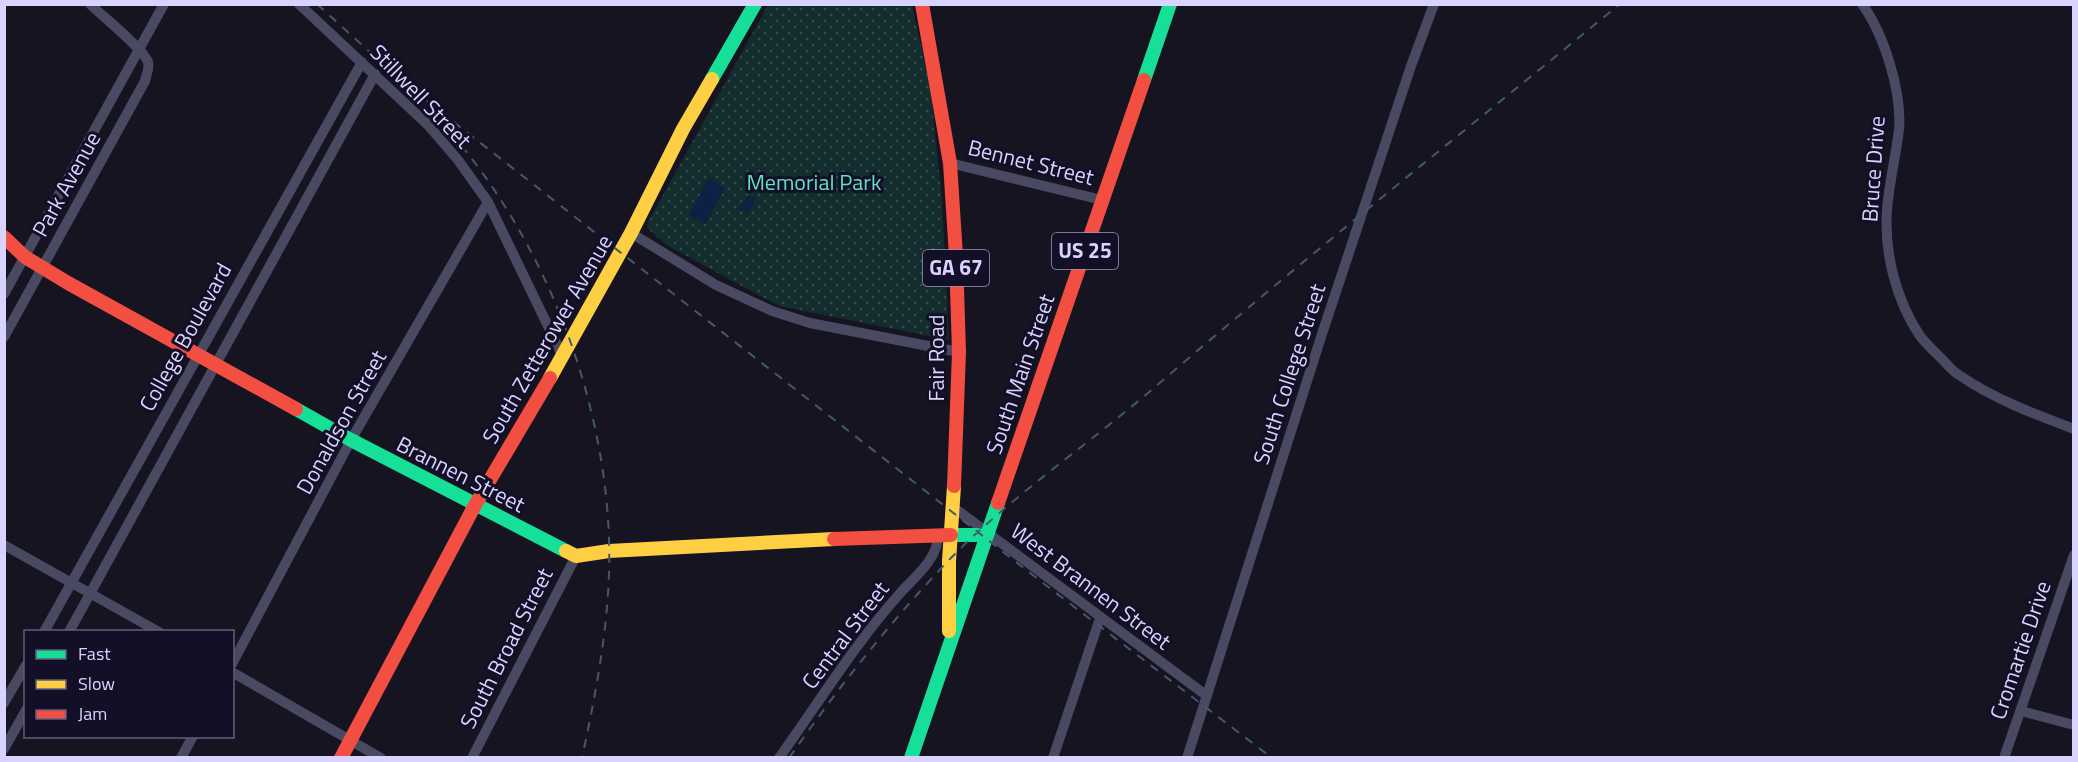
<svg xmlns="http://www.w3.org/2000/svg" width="2078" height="762" font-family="'Titillium Web',sans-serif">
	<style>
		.park { fill: url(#park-dots) }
		.water { fill: #0d2144 }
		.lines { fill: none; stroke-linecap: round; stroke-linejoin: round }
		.street { stroke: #4a4962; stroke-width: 10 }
		.fast { stroke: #16e098; stroke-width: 14 }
		.slow { stroke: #ffcf43; stroke-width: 14 }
		.jam { stroke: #f24e42; stroke-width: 14 }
		.rail { stroke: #43596b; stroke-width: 2; stroke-dasharray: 9 8; stroke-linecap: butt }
		.labels { text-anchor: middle; stroke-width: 6; stroke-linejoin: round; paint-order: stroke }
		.shield { fill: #130f26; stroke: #9e99be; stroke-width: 1.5 }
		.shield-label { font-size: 21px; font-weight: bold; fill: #d9d4ff }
		.street-label { font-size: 22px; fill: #d9d4ff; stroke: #130f26 }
		.park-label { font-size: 22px; fill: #5fe0c0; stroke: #130f26 }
	</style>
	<defs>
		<pattern id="park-dots" width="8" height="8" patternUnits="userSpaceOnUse" patternTransform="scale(1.5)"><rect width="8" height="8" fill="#132c2d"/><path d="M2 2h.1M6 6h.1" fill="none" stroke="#354a4c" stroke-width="1.8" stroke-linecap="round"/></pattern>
	</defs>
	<rect width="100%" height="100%" fill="#161421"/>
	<path class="park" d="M768,5h144l18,82 12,112 7,141 -170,-34 -111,-60 -21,-18 1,-6z"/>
	<path class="water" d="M709,178l16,10 -20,36 -16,-9z
		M748,195l8,4 -8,14 -8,-4z"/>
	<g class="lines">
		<path class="street" d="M299,4l129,121 30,35 30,42 75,155
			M1862,4c22,30 40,88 37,125 -3,27 -10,54 -12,81 -3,43 9,90 33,126 6,8 15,16 22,23 5,5 10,12 17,16 35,24 75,39 115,54
			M950,163l152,37
			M631,233l85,52 56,26 38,12 149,29
			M4,294l160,-290
			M4,337l141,-256c1,-6 5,-13 3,-19 -4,-13 -46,-46 -58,-58
			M953,507l254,189
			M4,545l155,87
			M44,632l318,-570
			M69,632l306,-558
			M232,664l119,-224 137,-238
			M232,672l149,86
			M4,703l22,-38
			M2021,711l53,14
			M4,749l22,-39
			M181,758l12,-22
			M472,758l104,-202
			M779,758c40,-56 77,-116 123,-167 15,-16 36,-33 36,-56
			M1053,758l47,-140
			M1187,758l135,-424 89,-268 23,-62
			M2004,758l70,-203"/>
		<path class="fast" d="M712,79l43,-75
			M1144,80l26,-76
			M296,409l55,31 215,111
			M951,535h26l9,2
			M911,758l87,-255"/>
		<path class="slow" d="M550,378l81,-145 52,-104 29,-50
			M566,551l10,5 33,-5 225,-12
			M949,631v-70l5,-75"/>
		<path class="jam" d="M922,4l28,159 6,93 3,96 -5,134
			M4,237l21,20 43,26 228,126
			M998,503l146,-423
			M834,539l117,-4
			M341,758l134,-253 75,-127"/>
		<path class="rail" d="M317,4l89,81
			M400,80l643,503 229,175
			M439,120c108,116 175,295 170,453 -2,63 -14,124 -27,185
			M789,758c49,-70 101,-136 160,-198 58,-60 134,-112 199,-167 154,-133 314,-260 472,-389"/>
	</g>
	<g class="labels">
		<g class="shield">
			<rect x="1052" y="233" width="66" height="36" rx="4.5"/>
			<rect x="923" y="250" width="66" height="36" rx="4.5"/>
		</g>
		<g class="shield-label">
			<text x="1085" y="258">US 25</text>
			<text x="956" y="275">GA 67</text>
		</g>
		<g class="street-label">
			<text transform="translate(421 96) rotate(46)" y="8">Stillwell Street</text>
			<text transform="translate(1031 162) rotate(14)" y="8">Bennet Street</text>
			<text transform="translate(1873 169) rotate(-86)" y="8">Bruce Drive</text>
			<text transform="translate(66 184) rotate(-61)" y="8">Park Avenue</text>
			<text transform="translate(185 337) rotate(-61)" y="8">College Boulevard</text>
			<text transform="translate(547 339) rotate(-60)" y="8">South Zetterower Avenue</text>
			<text transform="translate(936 358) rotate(-90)" y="8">Fair Road</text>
			<text transform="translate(1020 374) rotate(-71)" y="8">South Main Street</text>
			<text transform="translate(1289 374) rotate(-72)" y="8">South College Street</text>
			<text transform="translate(341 422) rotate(-61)" y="8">Donaldson Street</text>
			<text transform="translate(461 474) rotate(27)" y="8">Brannen Street</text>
			<text transform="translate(1091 586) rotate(37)" y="8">West Brannen Street</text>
			<text transform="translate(845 635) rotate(-53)" y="8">Central Street</text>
			<text transform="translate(506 648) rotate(-63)" y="8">South Broad Street</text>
			<text transform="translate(2020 650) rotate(-71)" y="8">Cromartie Drive</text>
		</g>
		<g class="park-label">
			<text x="814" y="190">Memorial Park</text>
		</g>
	</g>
	<rect width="2078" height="762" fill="none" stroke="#d9d4ff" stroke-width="12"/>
	<rect x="24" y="630" width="210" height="108" fill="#130f26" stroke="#625e7d" stroke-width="1.5"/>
	<rect x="36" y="650" width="30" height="9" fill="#16e098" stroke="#625e7d" stroke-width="1.5"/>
	<text x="78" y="660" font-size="18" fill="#d9d4ff">Fast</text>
	<rect x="36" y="680" width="30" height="9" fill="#ffcf43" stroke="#625e7d" stroke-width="1.5"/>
	<text x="78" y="690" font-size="18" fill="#d9d4ff">Slow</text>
	<rect x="36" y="710" width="30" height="9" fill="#f24e42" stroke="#625e7d" stroke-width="1.5"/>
	<text x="78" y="720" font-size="18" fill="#d9d4ff">Jam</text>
</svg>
